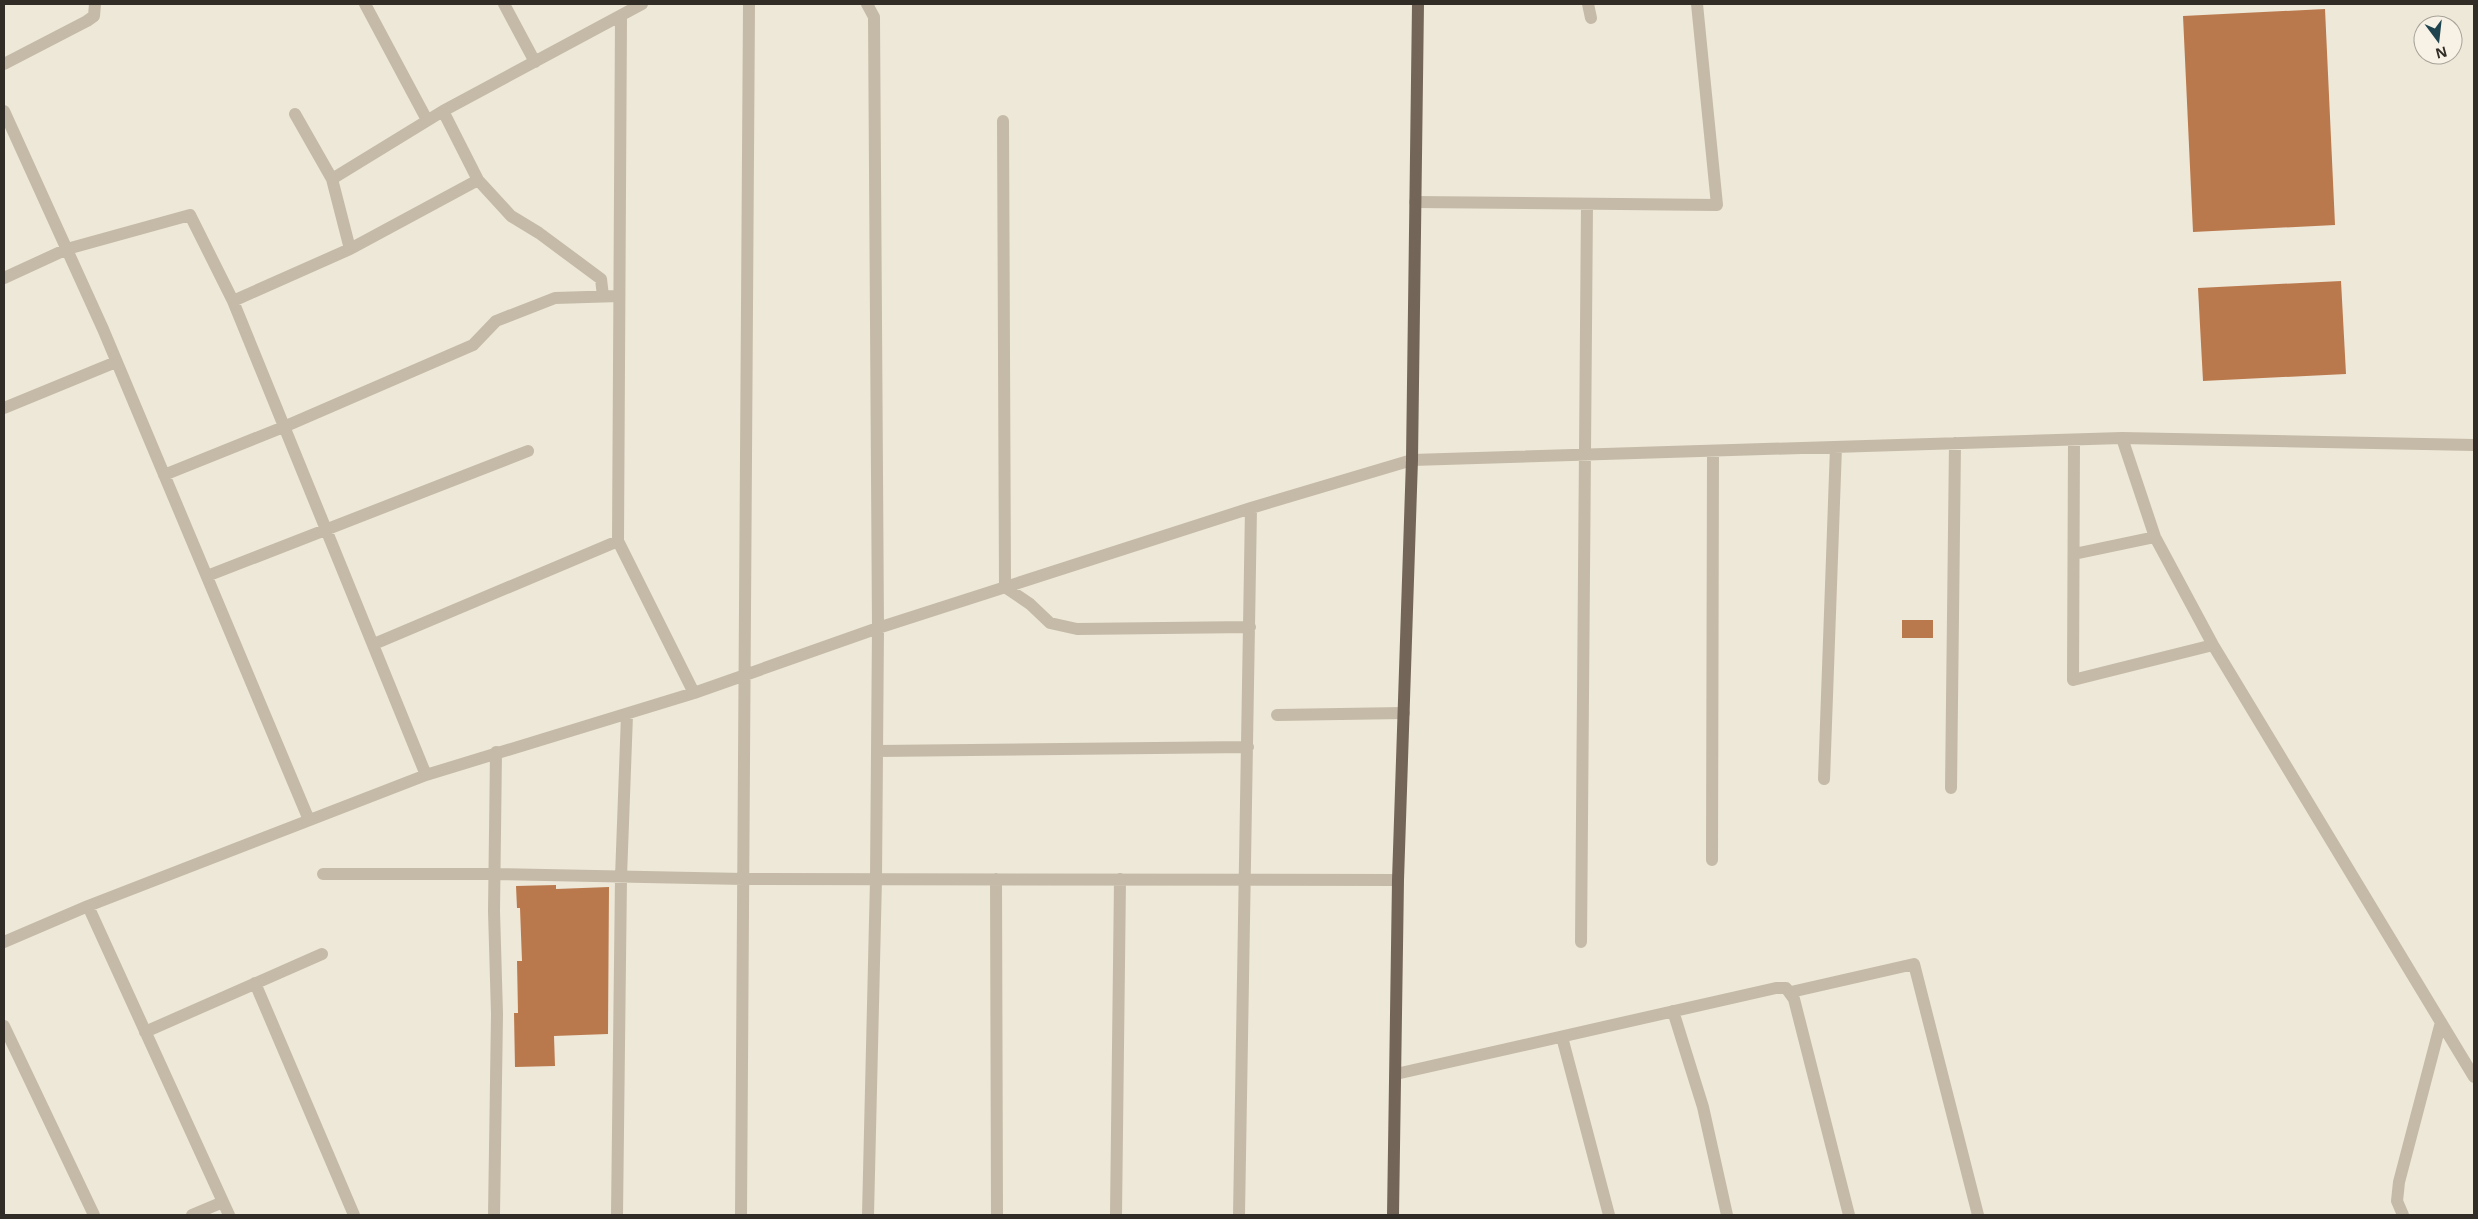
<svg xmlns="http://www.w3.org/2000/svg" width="2478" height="1219" font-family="'Open Sans',sans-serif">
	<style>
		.building { fill: #ba794c }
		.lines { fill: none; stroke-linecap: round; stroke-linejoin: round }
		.minor { stroke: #c5baa7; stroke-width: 12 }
		.major { stroke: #736659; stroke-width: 12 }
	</style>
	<rect width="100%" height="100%" fill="#eee8d9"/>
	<path class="building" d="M2325,9l10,216 -142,7 -10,-216z
		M2341,281l5,93 -143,7 -5,-93z
		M1902,620h31v18h-31z
		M556,885v4l53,-2 -1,147 -54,2 1,30 -40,1 -1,-54h4l-1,-52h5l-2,-53h-3l-1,-22z"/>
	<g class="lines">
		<path class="minor" d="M365,4l62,116
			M504,4l31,58
			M867,4l7,13 4,611 -2,251 -8,336
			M1588,4l3,14
			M621,16l-3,525 76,152
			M4,64l83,-43 7,-5 1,-12
			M4,111l99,218 206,491
			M443,111l35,69 33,36 28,17 62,46 2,17
			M295,114l37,65
			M1003,121l2,466 25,17 20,19 27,6 173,-2
			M1415,202l302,3 -20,-201
			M350,249l128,-69
			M4,278l63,-29 123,-34 43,86
			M4,408l112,-46
			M2122,438l33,99 58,108 261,432
			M2074,440l-1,240 140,-35
			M164,475l122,-49 187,-81 23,-24 59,-23 64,-2
			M2074,554l81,-17
			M207,576l321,-125
			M374,644l244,-103
			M1277,715l127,-2
			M877,751l371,-4
			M426,775l-193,-474 117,-52 -18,-70 111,-68 199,-107
			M1824,779l12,-332
			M1951,788l4,-345
			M1712,860l1,-409
			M323,874h172l249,5 654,1
			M996,879l1,336
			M88,906l141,309
			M4,942l84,-36 338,-131 268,-82 184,-65 373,-120 161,-48 710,-22 352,7
			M1581,942l6,-738
			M255,983l99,232
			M1791,992l123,-28 64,251
			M1673,1011l30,96 24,108
			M4,1026l90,189
			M145,1032l177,-78
			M1562,1037l47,178
			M1396,1074l380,-86h10l8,11 55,216
			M192,1215l31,-13
			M494,1215l3,-201 -3,-103 2,-159
			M617,1215l4,-338 6,-162
			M741,1215l8,-1211
			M1116,1215l4,-336
			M1239,1215l12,-707
			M2403,1215l-6,-14 2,-19 42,-160"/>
		<path class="major" d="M1393,1215l5,-335 14,-420 6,-456"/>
	</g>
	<rect width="2478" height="1219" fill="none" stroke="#322c27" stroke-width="10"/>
	<g transform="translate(2438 40) rotate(165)"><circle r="24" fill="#f7f2e5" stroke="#a8a399"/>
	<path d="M0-4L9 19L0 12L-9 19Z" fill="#20444f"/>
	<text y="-8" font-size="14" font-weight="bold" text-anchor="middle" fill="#322c27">N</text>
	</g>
</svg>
